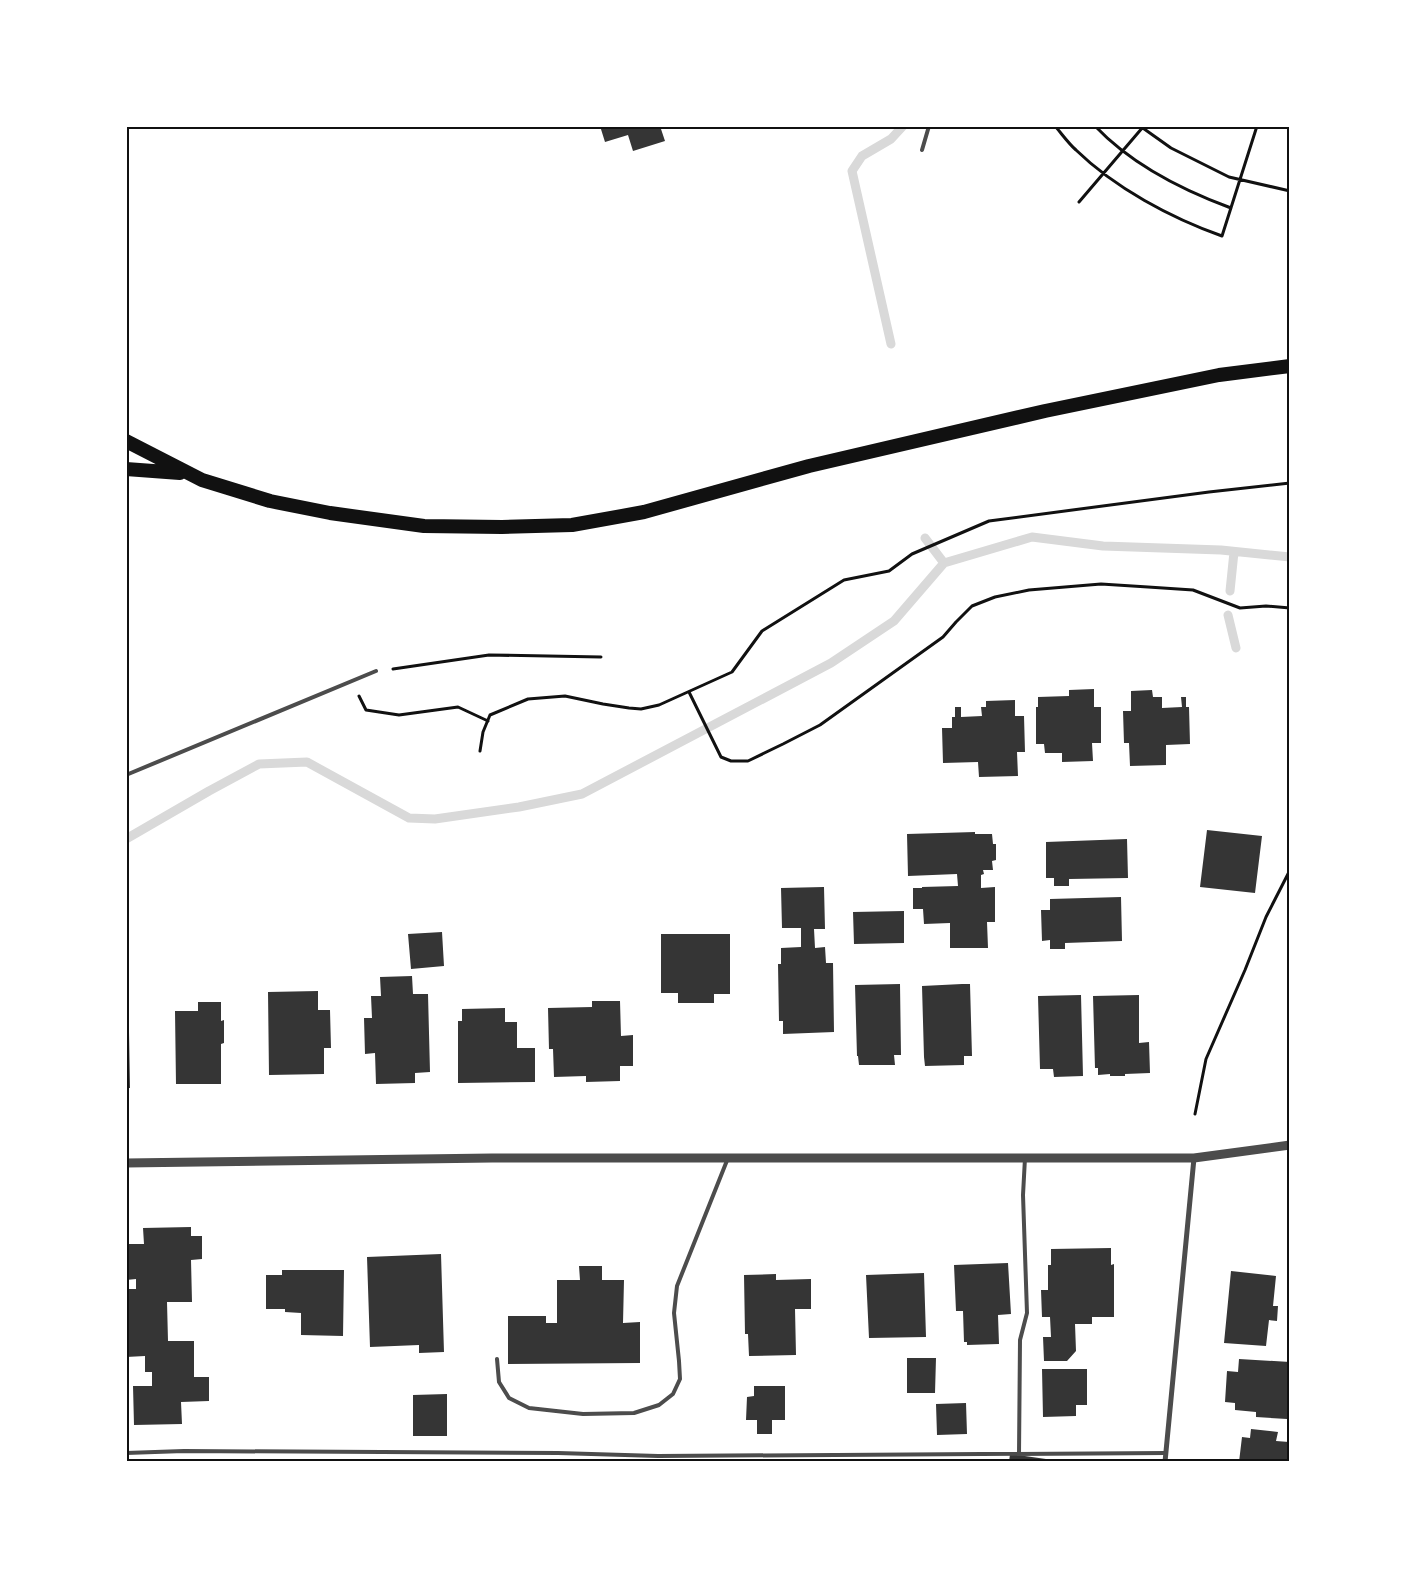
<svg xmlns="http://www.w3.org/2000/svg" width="1416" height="1588" font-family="Roboto,sans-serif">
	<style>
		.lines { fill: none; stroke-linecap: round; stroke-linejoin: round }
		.stream { stroke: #d9d9d9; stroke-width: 9 }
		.building { fill: #353535 }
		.path { stroke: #111; stroke-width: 3 }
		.service { stroke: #4c4c4c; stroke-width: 4 }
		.minor { stroke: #4c4c4c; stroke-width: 5 }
		.tertiary { stroke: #4c4c4c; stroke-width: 9 }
		.trunk { stroke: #111; stroke-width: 14 }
		.neatline { fill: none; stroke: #111; stroke-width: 2 }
	</style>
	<rect width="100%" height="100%" fill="#fff"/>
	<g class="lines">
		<path class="stream" d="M891,344l-39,-173 10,-15 29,-17 12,-13
			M925,538l19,25
			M1230,591l4,-39
			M1228,615l8,33
			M126,839l83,-48 50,-27 48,-2 102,56 26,1 84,-12 63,-13 249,-131 63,-42 50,-58 88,-26 71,9 118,4 69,7"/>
	</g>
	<path class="building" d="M600,126h60l5,15 -32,10 -5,-16 -23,7z
		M1094,689v18h7v36h-9l1,18 -31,1v-9h-17l-1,-9h-8v-37h2v-10l31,-1v-6z
		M1152,690l1,7h9v11l20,-1 -1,-10h5v10h3l1,37 -24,1v20l-36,1 -1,-23h-5l-1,-32h8v-20z
		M1015,700v16h9l1,36h-8l1,24 -39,1 -1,-15 -35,1 -1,-35h10v-11h3v-10h6v10l21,-1 -1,-9h5v-6z
		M1207,830l55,6 -7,57 -55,-6z
		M975,832v2h17l1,10h3v16l-4,1 1,9h-10l1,4 -3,1v13l14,-1v35h-8l1,26h-38v-25l-26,1 -1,-15h-10v-21h9v-1l36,-1 -1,-12 -49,2 -1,-42z
		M1127,839l1,39 -59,1v7h-15v-8h-8v-36z
		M824,887l1,42h-11l1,19 10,-1 1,16h7l1,69 -51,2v-13h-4l-1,-57h3v-16l20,-1v-19h-19l-1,-40z
		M1121,897l1,44 -57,2v6h-15v-9l-8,1 -1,-31h9v-11z
		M904,911v32l-50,1 -1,-32z
		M442,932l2,34 -33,3 -3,-35z
		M661,934h69v60h-16v9h-36v-10h-17z
		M412,976l1,18h15l2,78 -15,1v10l-39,1 -1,-31 -10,1 -1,-36h8l-1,-22h10l-1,-19z
		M900,984l1,71h-7l1,10h-36l-1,-9h-1l-2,-71z
		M962,984h8l2,72h-8v9l-39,1 -1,-9 -2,-71z
		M318,991v19h12l1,38h-7v26l-55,1 -1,-83z
		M1081,995l2,81 -29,1 -1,-8h-13l-2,-73z
		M1139,995v48l10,-1 1,31 -25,1v2h-15v-2l-12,1v-7h-3l-2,-72z
		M592,1001h28l1,35 12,-1v31h-13v15l-34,1v-6l-32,1 -1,-28h-4l-1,-41 44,-1z
		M198,1002h23v19l3,-1v23l-3,1v40h-45l-1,-73h23z
		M505,1008v14h12v26h18v34l-77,1v-62h4v-12z
		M126,1032h3l1,56h-4z
		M191,1227v9h11v23l-11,1 1,42h-25l1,39h26v36h15v24l-28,1 1,22 -48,1 -1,-39h19v-14h-7v-16l-19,1v-68h10v-10l-10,1v-36h18l-1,-16z
		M1111,1248v17l3,-1v53h-22v7h-17l1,27 -9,10h-23l-1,-24h8l-1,-20h-8l-1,-27h7v-25h3v-16z
		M441,1254l3,98 -25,1v-8l-49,2 -3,-90z
		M1008,1263l3,51 -13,1 1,29 -32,1v-3h-3l-1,-31h-7l-2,-46z
		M579,1266h23v14h22l-1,43 17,-1v41l-132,1v-48h38v7h11v-43h23z
		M282,1270h62l-1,66 -42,-1v-22l-16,-1v-3h-19v-34h16z
		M1231,1271l45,5 -3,30h5l-1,15 -8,-1 -3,26 -42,-3z
		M924,1273l2,64 -57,1 -3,-63z
		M776,1274v6l35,-1v30h-16l1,46 -47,1 -1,-22h-3l-1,-59z
		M907,1358h29l-1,35h-28z
		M1239,1359l51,3v54l-3,-1v4l-31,-2v-5l-21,-2v-7l-10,-1 2,-31 11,1z
		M1042,1369h45v36h-11v11l-33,1z
		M754,1386h31v34h-13v14h-15v-14h-11l1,-23 7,-1z
		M447,1394v42h-34v-41z
		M966,1403l1,31 -30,1 -1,-31z
		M1251,1429l27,3 -2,9 13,1v20h-50l3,-25 8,1z
		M1010,1454l50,7 -1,1h-50z"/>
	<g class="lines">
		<path class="path" d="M1055,126c7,8 13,17 21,24 39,38 95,68 146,86l35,-110
			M1095,126c36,38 87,64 136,82
			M1140,126l31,22 58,29 61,14
			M1079,202l64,-75
			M393,669l96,-14 112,2
			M689,692l32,65 10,4h17l35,-17 37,-19 123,-88 13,-15 16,-16 23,-9 34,-7 72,-6 47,3 45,3 47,18 26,-2 24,2
			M359,696l7,14 33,5 59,-8 30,14
			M480,751l3,-19 7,-17 38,-16 37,-3 38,8 26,4 12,1 18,-4 73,-33 30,-41 82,-51 45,-9 23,-17 77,-33 220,-29 81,-9
			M1195,1114l11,-55 39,-89 21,-53 24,-47"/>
		<path class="service" d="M922,150l7,-24
			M126,775l250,-104
			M497,1359l2,23 10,16 20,10 54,6 51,-1 25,-8 14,-11 7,-15 -1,-18 -5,-48 3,-27 51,-128
			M126,1453l58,-2 374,2 100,3 508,-3
			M1019,1454l1,-114 7,-27 -4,-118 2,-37"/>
		<path class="minor" d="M1165,1462l29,-304"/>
		<path class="tertiary" d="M126,1163l366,-5h702l96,-13"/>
		<path class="trunk" d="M126,441l76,39 68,21 60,12 94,13 78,1 70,-2 72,-13 165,-46 236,-55 174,-36 71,-9
			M126,469l54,4"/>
	</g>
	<rect width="1416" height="1588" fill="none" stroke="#ffffff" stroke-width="255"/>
	<rect x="128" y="128" width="1160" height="1332" class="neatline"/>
</svg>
